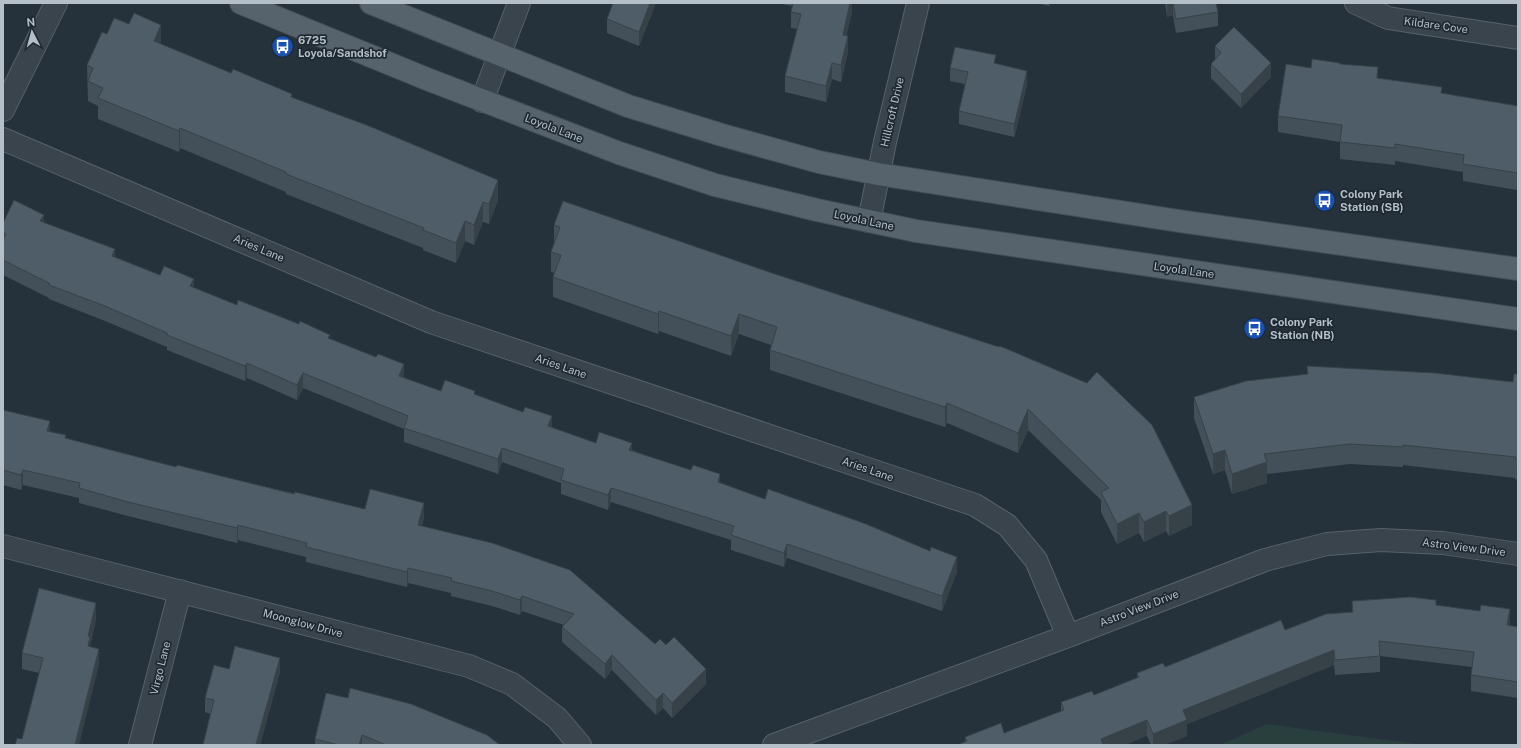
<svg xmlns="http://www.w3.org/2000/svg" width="1521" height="748" font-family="'Public Sans',sans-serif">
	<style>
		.green { fill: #283f3d }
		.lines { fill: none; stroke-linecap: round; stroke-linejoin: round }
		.minor-casing { stroke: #57626a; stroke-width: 24 }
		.major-casing { stroke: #424d55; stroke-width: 24 }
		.minor { stroke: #39444c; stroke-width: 22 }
		.major { stroke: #57636c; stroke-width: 22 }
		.wall { fill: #435059 }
		.shaded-wall { fill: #374148 }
		.building { fill: #4e5d67; stroke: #374148 }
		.labels { text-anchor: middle; stroke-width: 3.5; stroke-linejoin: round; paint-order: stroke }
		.street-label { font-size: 11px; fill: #b5bfc8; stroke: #1e2931 }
		.poi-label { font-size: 11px; font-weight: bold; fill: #b5bfc8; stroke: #1e2931; text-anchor: start }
	</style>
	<rect width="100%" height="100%" fill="#25323c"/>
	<path class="green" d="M1267,724l157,21h-204z"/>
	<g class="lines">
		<defs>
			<path id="minor" d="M1356,3l32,15 130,20
				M482,101l37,-98
				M3,110l53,-107
				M3,139l428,183 544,183 32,20 29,35 32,76
				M869,221l16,-79 33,-139
				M3,546l466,120 43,18 45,34 23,27
				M140,745l40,-154
				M774,745l294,-109 197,-76 62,-16 54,-4 62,3 75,11"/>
			<path id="major" d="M241,3l186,76 192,74 96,32 102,25 99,21 602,88
				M371,3l257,103 94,29 97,27 59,12 301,47 339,48"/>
		</defs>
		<use href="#minor" class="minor-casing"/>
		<use href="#major" class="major-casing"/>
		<use href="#minor" class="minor"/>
		<use href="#major" class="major"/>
	</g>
	<path class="wall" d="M656,3l-17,43 -32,-13v-14z
		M777,3h75v9l-6,24 2,16 -7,30 -9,-3 -6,23 -41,-10v-16l12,-47 -6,-1v-16l1,-6z
		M1036,3h14l-1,3z
		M1165,3h51l2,9v14l-42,7 -3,-18 -6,2z
		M107,34l54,11 70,28 61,24 206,103 -9,24 -6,-2 -9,23 -9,-4 -9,22 -33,-13v-2l-137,-54v-2l-106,-44 -1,4 -81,-33v-13l-10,-5 -1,-36z
		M1215,46l56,31 -30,31 -30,-30v-14l4,-5z
		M996,64l31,20 -12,51 -1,2 -55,-13v-13l6,-27 -15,-3v-13z
		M1340,64l38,14 64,15 76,13 -1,84 -54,-9v-9l-68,-11v4l-55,-6v-17l-62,-10v-16l33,-48z
		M3,223h41l71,35 79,30 43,17 93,34 74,39 37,13 34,3 77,34 44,15 36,7 88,33 237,89 -15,39 -155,-53 -3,9 -53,-17v-10l-120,-38 -3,8 -47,-16v-11l-59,-21 -4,12 -94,-32v-13l-101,-41 -6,12 -50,-22 -2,3 -78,-31v-3l-62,-26 -56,-22v-1l-46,-23z
		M554,225l221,49 224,73 193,178 -23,11 -3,-5 -22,11 -5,-9 -22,11 -16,-32v-12l-73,-70 -10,23 -71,-30 -2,4 -175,-57v-20l1,-5 -32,-11 -8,22 -72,-25 -1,3 -105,-37v-20l2,-4 -4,-1v-20l3,-8z
		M1307,366l206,16 5,-8v106l-3,-1v-1l-112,-13v2l-53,-3 -83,10v9l-35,11 -7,-24 -12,4 -19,-56v-21l113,-23z
		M3,410l47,21 16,7 110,29 189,42 59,9 -2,8 233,118 51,40 -34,34 -9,-10 -7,7 -44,-45 -7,9 -43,-37v-15l2,-2 -42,-14 -2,4 -28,-9 -41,-10v-3l-43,-10 -1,4 -101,-25v-5l-68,-17 -1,3 -109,-27 -49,-13v-5l-56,-13 -2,5 -18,-5z
		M1352,601l84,4 73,21 9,1v71l-47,-7v-16l1,-8 -92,-11v16l-45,3 -1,-10 -147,59v12l-23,9h-13l-4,-9 -182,6v-5l39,-4 57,-22v-9l33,-7 43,-17v-5l28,-6 120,-37 67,-18z
		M96,619l-6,27 9,19 -77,74 17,-66 -17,-4v-16z
		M229,669l51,3 -20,73h-57l7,-31 -5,-2v-14z
		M326,693l174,52h-185v-6z"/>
	<path class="shaded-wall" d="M650,3h6l-17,43v-14z
		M850,3h2v9l-9,39v-16z
		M1167,3h6v12l-6,2z
		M161,25v20l-7,-4z
		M848,36v16l-7,30v-17z
		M832,63v16l-6,23v-16z
		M1271,63v14l-30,31v-14z
		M1027,71v13l-12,51 -1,2v-13z
		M180,128v20l-1,4v-21z
		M1518,168v17l-1,5v-17z
		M498,180v20l-9,24v-20z
		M483,202v20l-9,23v-20z
		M44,215v15l-4,-9z
		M465,221v20l-9,22v-20z
		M115,249v15l-3,-8z
		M194,279v15l-4,-8z
		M659,311v20l-1,3v-20z
		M739,314v20l-8,22v-20z
		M247,363v15l-2,3v-15z
		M404,364v14l-5,-2z
		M303,373v15l-6,12v-15z
		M947,403v20l-2,4v-20z
		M1028,409v21l-10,23v-20z
		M552,416v14l-4,-4z
		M50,421v15l-3,-5z
		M632,443v14l-3,-7z
		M502,448v14l-4,12v-15z
		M1225,450v20l-12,4v-20z
		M1267,462v21l-35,11v-20z
		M23,470v15l-2,5v-15z
		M720,474v15l-2,-7z
		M611,488v14l-3,8v-15z
		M424,503v15l-6,22v-15z
		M1192,505v20l-23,11v-20z
		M1166,511v20l-22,11v-20z
		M1139,513v20l-22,11v-20z
		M238,525v15l-1,3v-15z
		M787,544v14l-3,9v-14z
		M957,557v15l-15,39v-15z
		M408,568v15l-1,4v-15z
		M522,596v15l-2,4v-15z
		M96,603v16l-6,27 -2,17v-27z
		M1510,609v16l-3,16v-16z
		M99,649v16l-20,80h-4z
		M1334,650v15l-147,59v12l-23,9h-11v-11l30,-24z
		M612,655v15l-7,9v-15z
		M280,658v14l-20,73h-4z
		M706,669v15l-34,34v-15z
		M663,693v15l-7,7v-15z
		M1147,720v16l-22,9h-24v-6z
		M362,735v10h-3z"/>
	<path class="building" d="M613,3h37l-11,29 -32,-13z
		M793,3h57l-7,32 5,1 -7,29 -9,-2 -6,23 -41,-10 16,-62 -10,-2z
		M1173,3h43l2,9 -42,7z
		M134,13l27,12 -7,16 77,32 2,-4 59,25 -1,3 78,29 129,54 -9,24 -6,-2 -9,23 -9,-4 -9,22 -33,-13 1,-2 -138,-54v-2l-106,-44 -1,3 -81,-33 5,-10 -15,-7 5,-13 -6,-3 15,-33 5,2 7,-16 15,6z
		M1234,27l37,36 -30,31 -30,-30 10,-11 -6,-7z
		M955,47l41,8 -2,8 33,8 -12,51 -1,2 -55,-13 9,-39 -18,-4z
		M1312,59l28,4v1l38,3 -1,11 65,9 -1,6 77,13v62l-1,5 -54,-9 1,-9 -69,-11v4l-55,-6 2,-17 -64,-9 8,-52 25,4z
		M14,200l30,15 -4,6 75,28 -3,7 48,19 4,-9 30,13 -4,7 47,19 1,-5 61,24 1,-3 30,14 -2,3 48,19 2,-3 26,10 -5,12 42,15 4,-11 30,11 -1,3 49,18 2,-5 27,9 -4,10 48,17 3,-11 33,11 -3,7 62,20 2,-5 27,9 -2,8 47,17 3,-10 98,35 64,27 1,-4 26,10 -15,39 -155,-52 -3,9 -53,-18 3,-9 -123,-38 -3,7 -47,-15 3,-11 -62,-21 -4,11 -94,-31 4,-12 -105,-43 -6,12 -50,-22 -2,3 -78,-31v-2l-62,-27 -56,-21v-2l-46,-23v-20l3,-6 -3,-2v-9z
		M563,201l212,73 224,73 1,-1 87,37 10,-11 55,53 40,80 -23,11 -3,-5 -22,11 -5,-9 -22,11 -16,-32 8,-4 -81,-79 -10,24 -71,-30 -2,4 -175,-57 7,-23 -38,-13 -8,22 -72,-25 -1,3 -105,-37 8,-22 -10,-3 9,-25 -6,-2z
		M1307,366l128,7 78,9 1,-8h4v86l-3,-1 1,-2 -113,-12v2l-53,-3 -86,10 3,8 -35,12 -7,-24 -12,4 -19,-57 52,-16 62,-7z
		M3,410l47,11 -3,10 19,4 -1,3 111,29 1,-2 117,29 1,-2 70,17 5,-20 54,14 -6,22 74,18 78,27 85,74 5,-5 6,6 8,-8 32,32 -34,34 -9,-10 -7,7 -44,-45 -7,9 -43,-37 12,-13 -52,-18 -2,4 -28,-9 -41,-10 1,-3 -44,-10 -1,4 -101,-25 1,-4 -69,-18 -1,3 -109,-26 -49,-14 1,-5 -57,-13 -2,5 -18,-5z
		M39,588l57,15 -8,33 2,1 -2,9 11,3 -24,96h-60l2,-7 5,1 21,-81 -21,-5z
		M1410,597l26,3v5l44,6 1,-6 29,4 -3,16 11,2v55l-47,-7 3,-23 -95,-11 1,15 -45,4 -1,-10 -151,60 4,10 -34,14 -6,-14 -46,19 2,6h-146l10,-4 -2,-4 36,-14 3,10 60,-23 -3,-8 31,-11 2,4 45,-18 -2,-4 26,-10 2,4 116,-47 4,10 41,-16 27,-2 -1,-11z
		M235,646l45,12 -24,86 5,1h-58l11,-45 -9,-2 9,-33 15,4z
		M350,688l61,16 76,31 13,10h-114l-24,-10 -3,10h-20l-24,-6 11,-46 22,5z"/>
	<defs>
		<symbol id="bus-disc" viewBox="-11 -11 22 22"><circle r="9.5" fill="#1a4fb4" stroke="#1e2931"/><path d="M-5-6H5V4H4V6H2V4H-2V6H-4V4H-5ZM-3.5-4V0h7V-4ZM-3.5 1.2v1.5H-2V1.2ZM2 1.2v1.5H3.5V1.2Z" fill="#fff"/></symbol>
	</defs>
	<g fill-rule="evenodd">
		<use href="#bus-disc" x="270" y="34" width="25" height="25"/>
		<use href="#bus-disc" x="1312" y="188" width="25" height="25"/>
		<use href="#bus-disc" x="1242" y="316" width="25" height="25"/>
	</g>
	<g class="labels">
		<g class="street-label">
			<text transform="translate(1436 25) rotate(8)" y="4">Kildare Cove</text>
			<text transform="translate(892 112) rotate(-77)" y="4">Hillcroft Drive</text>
			<text transform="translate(554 128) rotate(21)" y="4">Loyola Lane</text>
			<text transform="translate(864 220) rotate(12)" y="4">Loyola Lane</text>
			<text transform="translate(259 248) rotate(23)" y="4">Aries Lane</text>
			<text transform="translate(1184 270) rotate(8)" y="4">Loyola Lane</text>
			<text transform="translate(561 366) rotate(19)" y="4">Aries Lane</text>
			<text transform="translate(868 469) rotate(19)" y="4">Aries Lane</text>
			<text transform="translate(1464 547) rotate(7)" y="4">Astro View Drive</text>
			<text transform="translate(1139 608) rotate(-21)" y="4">Astro View Drive</text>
			<text transform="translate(303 623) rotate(15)" y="4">Moonglow Drive</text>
			<text transform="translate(160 668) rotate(-76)" y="4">Virgo Lane</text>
		</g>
		<g class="poi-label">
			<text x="298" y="44">6725<tspan x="298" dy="13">Loyola/Sandshof</tspan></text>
			<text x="1340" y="198">Colony Park<tspan x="1340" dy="13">Station (SB)</tspan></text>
			<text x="1270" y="326">Colony Park<tspan x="1270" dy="13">Station (NB)</tspan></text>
		</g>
	</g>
	<rect width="1521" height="748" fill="none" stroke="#b5bfc8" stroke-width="8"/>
	<g transform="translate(32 32) rotate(354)" stroke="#1e2931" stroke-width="3" paint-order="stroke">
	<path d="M0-3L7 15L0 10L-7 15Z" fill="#b5bfc8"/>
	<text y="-6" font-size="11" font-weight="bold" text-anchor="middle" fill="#b5bfc8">N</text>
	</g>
</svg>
